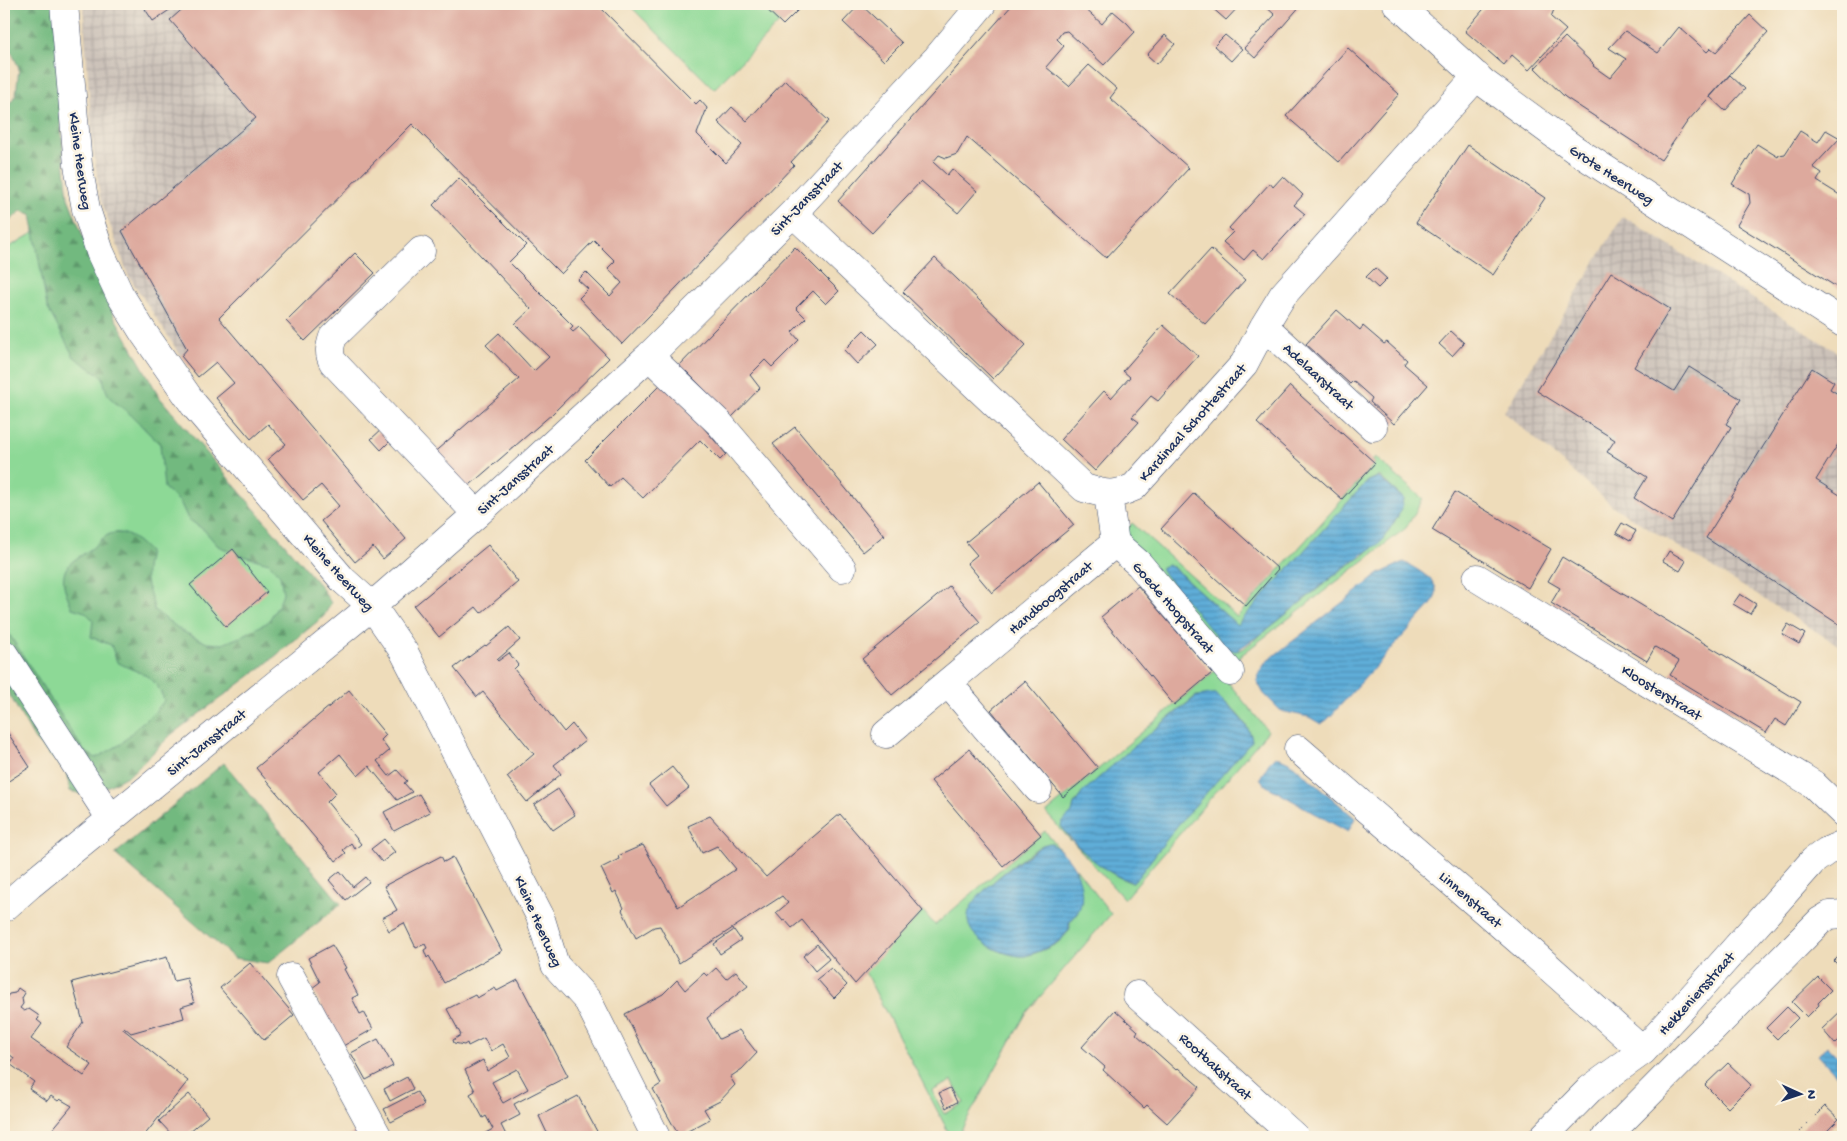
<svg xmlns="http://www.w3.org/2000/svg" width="1847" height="1141" font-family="'Gochi Hand',sans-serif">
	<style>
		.industrial { fill: url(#industrial-grid) }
		.green { fill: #8dd996; stroke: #54847a; fill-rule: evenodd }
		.forest { fill: url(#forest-firs); stroke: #46746e }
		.water { fill: url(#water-rules); stroke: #3d6e9b }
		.building { fill: #dda99d; fill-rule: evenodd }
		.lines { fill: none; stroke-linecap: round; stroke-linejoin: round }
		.minor-casing { stroke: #3b496c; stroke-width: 29 }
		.minor { stroke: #fff; stroke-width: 28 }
		.labels { text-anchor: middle; stroke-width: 5; stroke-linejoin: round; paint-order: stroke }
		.street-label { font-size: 15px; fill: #1b2f5e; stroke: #fcf5e5 }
	</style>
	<defs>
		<pattern id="industrial-grid" width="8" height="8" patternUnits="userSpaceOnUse" patternTransform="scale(1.25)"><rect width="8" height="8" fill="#ccc2b9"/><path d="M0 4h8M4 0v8" fill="none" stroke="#afa7a1"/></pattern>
		<pattern id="forest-firs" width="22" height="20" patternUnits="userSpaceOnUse" patternTransform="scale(1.25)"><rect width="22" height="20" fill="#72b97f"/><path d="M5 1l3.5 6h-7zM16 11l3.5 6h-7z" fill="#5d976b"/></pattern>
		<pattern id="water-rules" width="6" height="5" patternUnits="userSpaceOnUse" patternTransform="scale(1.25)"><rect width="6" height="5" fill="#5fadd8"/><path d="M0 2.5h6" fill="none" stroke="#4e8db2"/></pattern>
	</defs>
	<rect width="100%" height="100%" fill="#fcf5e5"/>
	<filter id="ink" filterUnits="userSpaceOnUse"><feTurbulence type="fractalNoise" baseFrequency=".02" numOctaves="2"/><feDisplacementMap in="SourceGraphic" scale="10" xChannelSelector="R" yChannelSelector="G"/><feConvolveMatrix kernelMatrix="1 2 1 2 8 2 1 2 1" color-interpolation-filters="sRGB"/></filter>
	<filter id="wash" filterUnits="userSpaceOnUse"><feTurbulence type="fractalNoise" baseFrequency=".0096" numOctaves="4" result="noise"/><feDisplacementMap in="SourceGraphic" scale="20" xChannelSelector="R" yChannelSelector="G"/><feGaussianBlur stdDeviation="1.12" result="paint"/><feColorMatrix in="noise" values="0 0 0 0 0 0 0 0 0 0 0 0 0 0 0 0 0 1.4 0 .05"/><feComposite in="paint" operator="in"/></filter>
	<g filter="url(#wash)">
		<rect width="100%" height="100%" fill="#eedcba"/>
		<path class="industrial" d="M83,4h514l99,100 4,-4 7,8 -10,26 65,65 -89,94 -46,-43 -12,11 -20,-21 -34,34 -149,-150 -231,232 -53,-81 -28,-78 -8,-59z
			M1623,216l220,140v292l-229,-141 -110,-95z"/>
		<path class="green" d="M628,4h170l-84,85z
			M64,215l12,38 84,145 131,160 32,44 -233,194 -86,-133v-413z
			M1375,457l48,42 -17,29 -175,135 -108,-129 9,-11 105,94 138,-154 -3,-3zM1379,476l24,22 -1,8 -4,10 -17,26 -6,3 -13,12 -18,11 -101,81 -7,2 -7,-1 -67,-79v-4l5,-2 5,1 65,59 123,-136 8,-8z
			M1217,669l51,62 -144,168 -51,-57c17,16 36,33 59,41l6,-6 39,-51 75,-85c-2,-19 -23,-35 -36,-47l-20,2 -56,45 -57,51 -9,12 -2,9 -11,13 11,16 -26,-29z
			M1045,831l15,19 -10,-7 -8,2c-18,11 -66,46 -73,67 -8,26 35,45 55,44 6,0 27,-9 32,-12 5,-3 10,-10 14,-14v-8l7,-8 5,-13 -6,-33 35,46 -84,98 -70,125h-6l-86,-165 58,-61 12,14zM952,1081l12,22 -20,11 -12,-23z"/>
		<path class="forest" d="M14,4h40l8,135 6,59 46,118 46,82 162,190 9,15 -7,13 -62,51 -90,67 -41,40 -41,22 -20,-5 -4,-19 -31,-32 -31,-55v-59l80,125 12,7 25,-14 17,-18 16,-13 10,-12c-8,-28 -24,-26 -47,-39l-6,-17 -20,-8 2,-17 -8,-8 -13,-4c-4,-12 -12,-24 -7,-37 3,-9 16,-15 23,-20 7,-4 11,-11 18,-15 16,-10 33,5 43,16 -2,11 -5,22 -2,34 3,8 6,15 7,24l28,21 25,12 15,1 18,-7 28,-15 11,-18 4,-11 -3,-18 -11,-12 -30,-8 -21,-9 -14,-16 -16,-11 -8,-17 -16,-14 -4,-44c-10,-9 -19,-19 -28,-28 -17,-16 -25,-13 -29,-39l-29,-20 -27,-50 -16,-93 -10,-3 -17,15v-115l12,-16 3,-27 -7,-15 -8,-5v-36z
			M224,763l117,141 -73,59 -34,-5 -119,-104z"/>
		<path class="water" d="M1378,477l25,21 -1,8 -4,10 -17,26 -37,25 -79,64 -29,20 -7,-2 -8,-7 -59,-71v-3l5,-3 5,2 65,58 123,-136 9,-8z
			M1404,562c10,6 34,17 32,31 0,4 -3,8 -5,12l-103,114 -7,5 -12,-7 -28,-6 -17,-17 -7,-13 2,-8 7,-11 113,-88z
			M1209,694h7c11,11 35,31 36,47l-75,85 -39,51 -6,5c-29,-10 -53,-32 -71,-56l1,-4 10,-9 2,-8 9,-13 57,-51 56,-44z
			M1276,756l15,7 64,55 -7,14 -83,-47 -5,-7 9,-15z
			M1050,843c21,11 37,40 30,64 -2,7 -7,9 -11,16v7c-4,4 -8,10 -13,13 -6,4 -26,12 -32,13 -20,0 -64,-18 -55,-45 8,-21 55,-53 74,-66z
			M1827,1046l12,12 -4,5 8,9v10l-25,-27z"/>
		<g id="blocks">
			<path class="building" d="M153,4h23l1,1 -24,16 -8,-12z
				M188,4h409l99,100 4,-4 7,8 -10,26 29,29 16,-18 -24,-23 14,-15 15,14 38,-41 44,41 -38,41 3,3 -32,34 -140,145 -43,-46 9,-9 -10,-9 8,-8 24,24 12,-13 -14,-15 7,-7 -21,-21 -33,34 -149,-150 -193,194 187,221 -23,20 -10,-12 -18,15 -34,-41 18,-15 -18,-21 -18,15 -35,-41 18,-15 -18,-20 -17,15 -35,-41 18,-15 -18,-21 -18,15 -17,-21 6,-7 -65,-118 134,-113 -86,-98z
				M761,4h43l-21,21z
				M860,4l42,39 -18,18 -41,-39z
				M1013,4h72l-2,3 19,17 11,-13 14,12 8,9 -31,33 -37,-34 -5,1 -5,7 7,7 -18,21 23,19 20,-21 28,24 -7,9 79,70 -83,90 -139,-121 -10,17 -11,4 -7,-3 -6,7 14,13 5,-6 25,22 -19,22 -37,-32 -49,52 -34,-32z
				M1143,4h11l-5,5z
				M1212,4h29l-15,16 -16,-14z
				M1263,4h39l-47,54 -11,-10 31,-33z
				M1488,4h63l4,3 -4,10 15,13 -37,40 -17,-15 -8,10 -39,-34z
				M1750,15l18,17 -81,90 -26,38 -96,-63 -30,-29 30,-31 29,28 -1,1 17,12 16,-19 -17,-11 16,-17 33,22 21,-26 28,25 4,-4 5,4z
				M1165,35l10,9 -18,20 -10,-9z
				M1225,35l17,14 -11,12 -17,-15z
				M1348,48l51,46 -60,68 -53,-46z
				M1730,75l15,14 -20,22 -15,-14z
				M1826,130l14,8 -27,29 9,6 -5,8 26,16v16l-4,7 4,2v69l-106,-66 13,-22 -1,-9 -17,-10 25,-40 21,13 1,-2 6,-1 15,-23 18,11z
				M1468,145l77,53 -52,77 -77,-52z
				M1283,176l20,19 -9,10 11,9 -41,45 -11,-9 -9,10 -21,-18 10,-10 -4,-4 41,-45 3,4z
				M459,178l67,67 -17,17 64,64 -3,3 3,3 6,-5 30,31 -57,56 -89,77 -32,-36 88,-76 -33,-34 13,-12 35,38 15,-14 -34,-33 16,-15 -98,-104z
				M795,247l44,44 -13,13 -13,-13 -17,17 10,10 -14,14 7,8 -27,27 -7,-7 -15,15 10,13 -28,29 -46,-46 -4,5 -7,-6z
				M1211,249l34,31 -40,44 -35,-30z
				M355,253l20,20 -70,68 -19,-20z
				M935,258l91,87 -33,34 -90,-87z
				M1375,268l12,11 -9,9 -12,-11z
				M1611,272l59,37 -36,58 40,24 15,-24 52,32 -15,25 5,3 -59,95 -38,-24 13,-21 -40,-25 8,-12 -78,-49z
				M1337,310l23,20 3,-4 21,18 3,-2 20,18 -3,4 24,21 -34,39 -24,-22 2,-4 -19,-17 -3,3 -44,-40z
				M1163,325l35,31 -40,45 -7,-5 -9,10 -10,11 7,5 -44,49 -34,-32 43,-48 7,7 19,-21 -7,-6z
				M864,330l14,14 -21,20 -13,-14z
				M1451,331l13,12 -12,13 -13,-12z
				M1812,368l22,14 -4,7 8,5 5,-9v51l-27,44 27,17v130l-137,-89z
				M664,381l62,73 -6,6 -20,-20 -57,58 -22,-21 -11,10 -25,-27z
				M1290,386l85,77 -33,36 -85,-76z
				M795,427l89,108 -21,17 -90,-108z
				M382,429l10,10 -11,11 -10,-11z
				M1038,482l36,43 -82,68 -25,-30 10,-8 -11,-13z
				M1455,492l96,57 -23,39 -96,-58z
				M1194,493l84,76 -32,37 -85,-77z
				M1622,523l14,8 -6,10 -14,-8z
				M488,545l30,37 -37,31 -5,-6 -37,30 -25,-31z
				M233,549l34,43 -41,35 -36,-42z
				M1669,551l17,10 -6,10 -17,-10z
				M1562,557l239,145 -15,24 -11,-7 -9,14 -96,-58 9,-14 -24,-14 -8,14 -96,-58 9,-15 -12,-7z
				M949,586l31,36 -88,73 -30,-36z
				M1138,586l74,87 -38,32 -73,-88z
				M1740,594l16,10 -6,10 -17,-10z
				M1788,624l17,10 -6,10 -17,-10z
				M509,627l11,13 -23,20 1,1 11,-8 9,12 -4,4 50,63 8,-8 13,17 -31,24 7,9 -34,28 -20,-25 27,-23 -51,-62 -6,5 -23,-29 31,-23 1,1z
				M1025,681l73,87 -35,29 -72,-87z
				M349,690l37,45 -5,5 8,11 -12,10 12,15 8,-6 10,11 -3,2 8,9 -15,8 -28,-34 -11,10 -18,-22 -21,18 17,21 -9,9 34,42 -6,5 -4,-6 -8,7 3,3 -10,8 -3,-4 -1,1 -76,-90z
				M4,727l26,40 -26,17z
				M969,749l72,86 -38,31 -72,-85z
				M672,767l17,21 -23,18 -17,-21z
				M558,789l17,26 -22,15 -19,-25z
				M419,794l11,18 -36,19 -10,-19z
				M840,814l83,97 -68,73 -53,-64 -10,8 -7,-8 -2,1 -7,-8 12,-10 -6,-7 -103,67 -19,-37 -6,1 -18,11 -14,-28 2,-2 -8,-17 -3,2 -12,-25 18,-9 -1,-3 25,-11 35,62 58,-38 -19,-23 -15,7 -14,-27 22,-10 56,61z
				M384,839l11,13 -13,10 -11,-13z
				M441,856l3,6 9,-5 49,94 -58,32 -15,-27 -2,2 -3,-8 3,-2 -2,-4 -9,4 -12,-25 -15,8 -7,-13 15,-8 -13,-24z
				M340,871l13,16 12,-10 4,5 -23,18 -17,-20z
				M734,930l7,10 -21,14 -6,-10z
				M817,944l12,15 -14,12 -12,-15z
				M332,945l14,23 -2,1 14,26 -6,3 8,16 4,-2 9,17 -30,17 -31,-58 8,-6 -12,-24z
				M1843,952v18l-9,-9z
				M167,957l7,24 13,-3 7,25 -13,4 3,11 -53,15 -7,-6 -1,2 65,52 -45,56h-97l26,-31 -12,-7 -2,2 -7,-5 -4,5 -18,-12 5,-7 -24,-18 4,-6 -10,-8v-49l5,-7 6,-1 3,-5 7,5 -3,5 1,6 -3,4 4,3 5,-2 9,6 1,3 -2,2 5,4 -11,15 53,37 8,-11 -26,-18 17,-25 -11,-40z
				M250,963l44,52 -30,25 -44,-52z
				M716,968l10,11 10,-8 12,15 -41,32 12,21 20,-9 18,23 -15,16 -12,8 5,8 -15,16 -16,8 6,10 -31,17 -26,-47 8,-5 -36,-70 38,-20 14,-14 8,10 19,-17 3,3z
				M831,968l16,17 -13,13 -17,-19z
				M1818,977l13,13 -13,13 1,2 -12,12 -15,-15z
				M518,980l50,96 -54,28 6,11 -19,10 6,12h-29l15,-8 -7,-13 -3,2 -13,-24 5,-3 -10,-21 18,-10 4,11 23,-14 -7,-13 -12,7 -7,-13 -16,8 -1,-3 -3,2 -10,-2 -1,-3 8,-5 -14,-26 28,-14 2,3 18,-10 2,3zM517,1069l11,20 -25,14 -3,-5h1l-9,-16z
				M1787,1007l11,11 -21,21 -11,-11z
				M1843,1009v27l-8,8 -13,-15z
				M1115,1010l23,21 -2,3 40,36 2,-2 22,19 -33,36 -20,-18 -3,3 -41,-38 2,-3 -23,-20z
				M378,1039l15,27 -27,14 -15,-27z
				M1728,1063l23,22 -23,23 -23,-23z
				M407,1077l6,12 -23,12 -6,-12z
				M950,1088l7,14 -11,6 -7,-15z
				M417,1092l7,13 -33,17 -7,-13z
				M189,1094l19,22 -25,21h-9l-15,-16z
				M578,1096l22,41h-62l9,-4 -8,-17z
				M1825,1106l14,13 -18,18h-25l-1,-1z
				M1843,1126v11h-11z
				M358,1129l4,8h-14z"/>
		</g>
	</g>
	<g filter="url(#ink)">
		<use href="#blocks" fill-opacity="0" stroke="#3b496c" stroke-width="1"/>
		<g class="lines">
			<defs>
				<path id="minor" d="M64,4l14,161 8,44 14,43 19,41 24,39 51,73 149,175 29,26 32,46 136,264 15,49 33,36 68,136
					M1397,4l87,79 90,66 269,174
					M793,213l291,275c21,6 28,9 50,-1l110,-123 20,-38 19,-31 194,-219
					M421,251l-88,86c-3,9 -5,16 0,25l144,152
					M1264,326l109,101
					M649,356l71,68 122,144
					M1115,543l24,21 91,108
					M1477,578l336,206 30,29
					M4,654l107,165
					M948,683l90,106
					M886,734l229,-191 -7,-48
					M1298,749l226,196 119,106
					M4,908l26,-23 342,-279 105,-92 172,-158 144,-143 144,-155 45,-54
					M291,977l87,160
					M1137,995l158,142
					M1543,1137l47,-48 53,-38 59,-65 111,-125 14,-10 16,-7
					M1606,1137l214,-216 10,-6 13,-1"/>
			</defs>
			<use href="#minor" class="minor-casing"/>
			<use href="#minor" class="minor"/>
		</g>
	</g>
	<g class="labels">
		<g class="street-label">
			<text transform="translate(81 161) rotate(82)" y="5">Kleine Heerweg</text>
			<text transform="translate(1612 174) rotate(33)" y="5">Grote Heerweg</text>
			<text transform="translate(806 198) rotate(-46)" y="5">Sint-Jansstraat</text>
			<text transform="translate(1319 376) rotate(43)" y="5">Adelaarstraat</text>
			<text transform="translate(1192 422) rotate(-48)" y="5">Kardinaal Schottestraat</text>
			<text transform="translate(515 479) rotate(-42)" y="5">Sint-Jansstraat</text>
			<text transform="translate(339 572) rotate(48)" y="5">Kleine Heerweg</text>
			<text transform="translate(1050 597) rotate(-40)" y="5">Handboogstraat</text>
			<text transform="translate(1174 607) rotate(49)" y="5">Goede Hoopstraat</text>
			<text transform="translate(1662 692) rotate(32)" y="5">Kloosterstraat</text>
			<text transform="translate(206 742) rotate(-39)" y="5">Sint-Jansstraat</text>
			<text transform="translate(1471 899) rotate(41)" y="5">Linnenstraat</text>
			<text transform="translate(539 921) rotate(66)" y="5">Kleine Heerweg</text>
			<text transform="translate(1696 993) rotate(-48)" y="5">Hekkeniersstraat</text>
			<text transform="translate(1216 1066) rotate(42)" y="5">Rootbakstraat</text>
		</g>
	</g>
	<rect width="1847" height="1141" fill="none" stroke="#fcf5e5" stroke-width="20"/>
	<g transform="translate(1800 1094) rotate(93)" stroke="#fcf5e5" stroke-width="4" paint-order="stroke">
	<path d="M0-4L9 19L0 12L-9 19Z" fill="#1b2f5e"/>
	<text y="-8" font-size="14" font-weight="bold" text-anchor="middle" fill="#1b2f5e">N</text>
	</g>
</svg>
